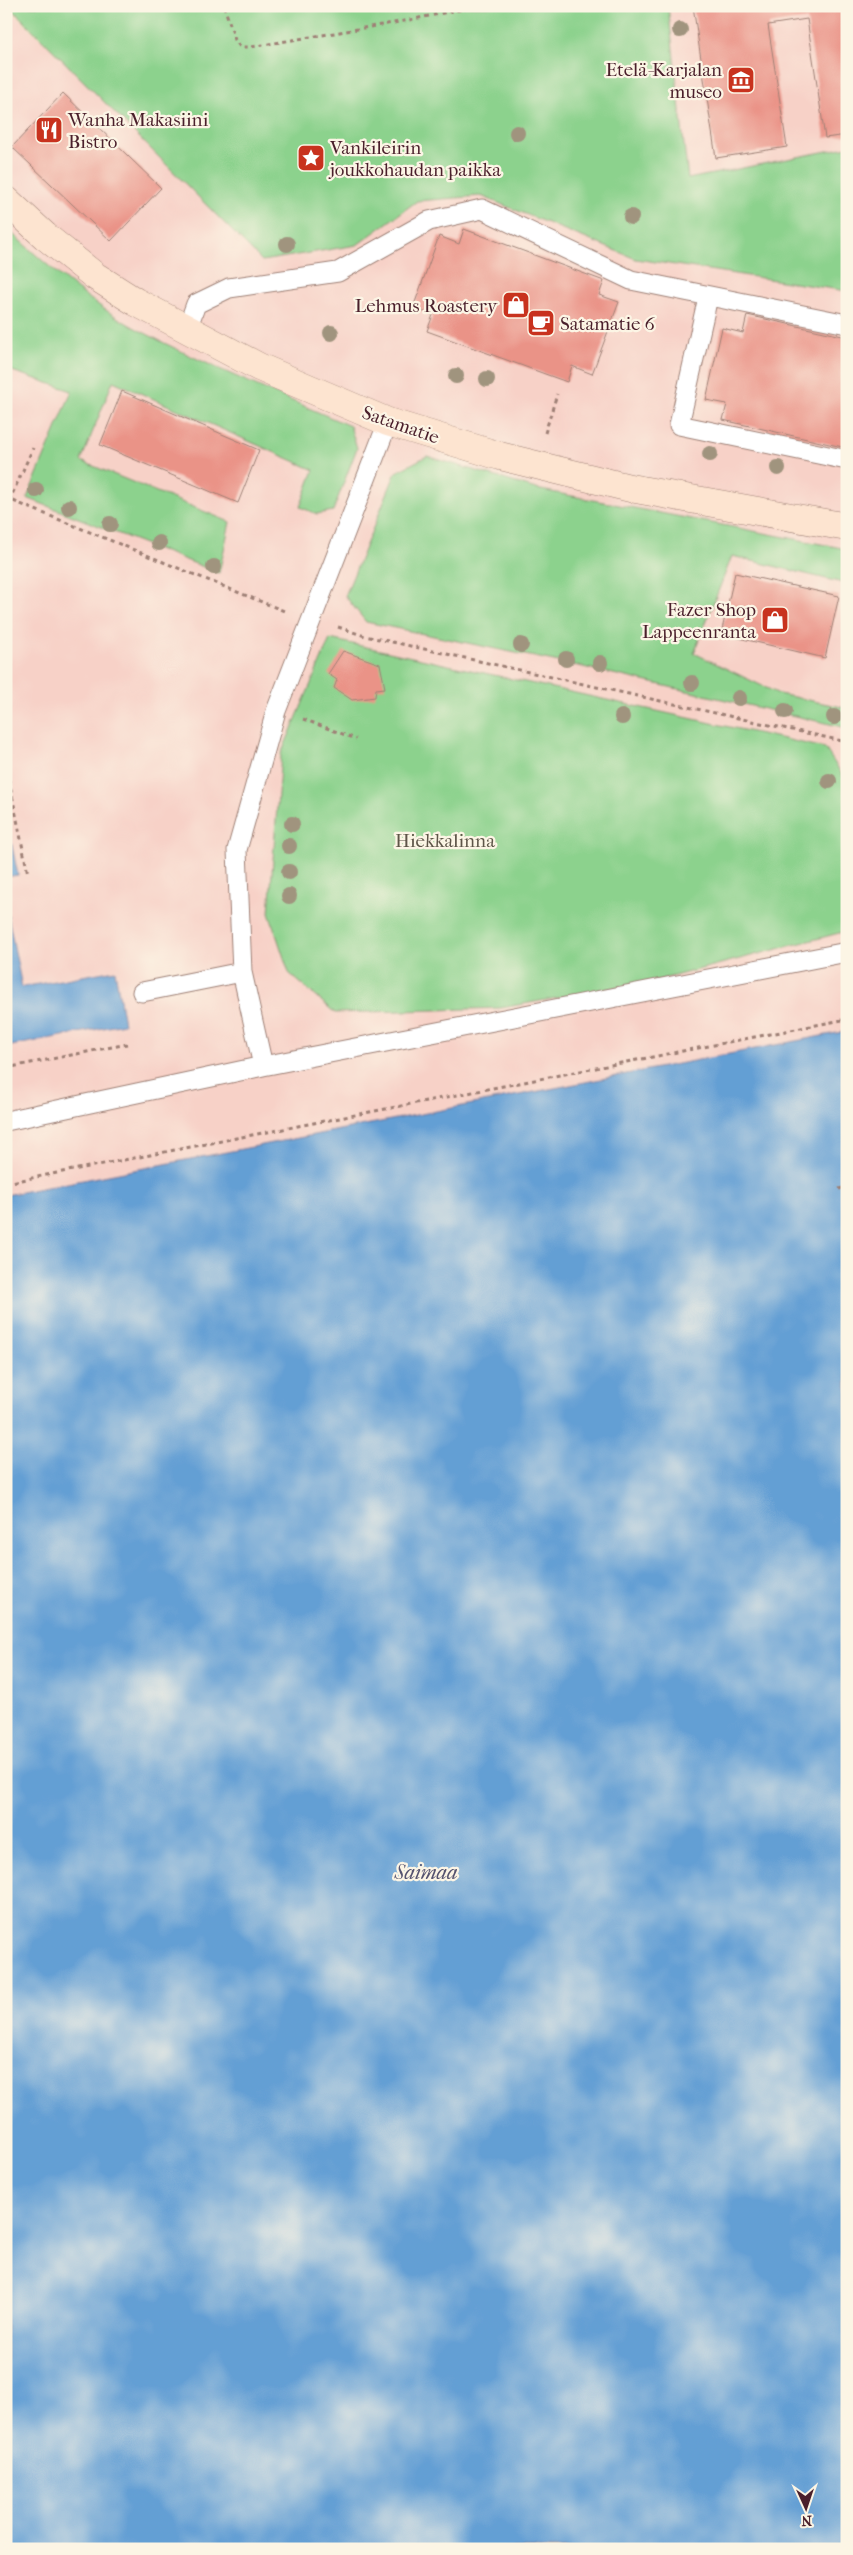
<svg xmlns="http://www.w3.org/2000/svg" width="853" height="2555" font-family="'IM FELL French Canon',serif">
	<style>
		.built { fill: #f7d1c7 }
		.green { fill: #8cd28d; stroke: #6b785c }
		.water { fill: #649fd4; stroke: #575f80 }
		.building { fill: #ea9387 }
		.lines { fill: none; stroke-linecap: round; stroke-linejoin: round }
		.lane-casing { stroke: #9e8076; stroke-width: 21 }
		.secondary-casing { stroke: #9e8076; stroke-width: 29 }
		.path { stroke: #9e8076; stroke-width: 3; stroke-dasharray: 4 4; stroke-linecap: butt }
		.lane { stroke: #fff; stroke-width: 19 }
		.secondary { stroke: #fde4d0; stroke-width: 28 }
		.tree { fill: #a0947e }
		.labels { text-anchor: middle; stroke-width: 4.5; stroke-linejoin: round; paint-order: stroke }
		.poi-label { font-size: 19px; fill: #4a1f2b; stroke: #fcf5e5; text-anchor: end }
		.street-label { font-size: 19px; fill: #4a1f2b; stroke: #fcf5e5 }
		.park-label { font-size: 19px; fill: #5e5548; stroke: #fcf5e5 }
		.water-label { font-size: 20px; font-style: italic; fill: #54526f; stroke: #fcf5e5 }
	</style>
	<rect width="100%" height="100%" fill="#fcf5e5"/>
	<filter id="ink" filterUnits="userSpaceOnUse"><feTurbulence type="fractalNoise" baseFrequency=".02" numOctaves="2"/><feDisplacementMap in="SourceGraphic" scale="10" xChannelSelector="R" yChannelSelector="G"/><feConvolveMatrix kernelMatrix="1 2 1 2 8 2 1 2 1" color-interpolation-filters="sRGB"/></filter>
	<filter id="wash" filterUnits="userSpaceOnUse"><feTurbulence type="fractalNoise" baseFrequency=".0096" numOctaves="4" result="noise"/><feDisplacementMap in="SourceGraphic" scale="20" xChannelSelector="R" yChannelSelector="G"/><feGaussianBlur stdDeviation="1.12" result="paint"/><feColorMatrix in="noise" values="0 0 0 0 0 0 0 0 0 0 0 0 0 0 0 0 0 1.4 0 .05"/><feComposite in="paint" operator="in"/></filter>
	<g filter="url(#wash)">
		<rect width="100%" height="100%" fill="#f1e0c1"/>
		<path class="built" d="M6,6l81,78 270,161 60,-44 64,-5 155,63 211,32v740l-841,164v-148l118,-23 -10,-54 -92,17 -16,-81v-29l12,-2 -12,-58z
			M668,6h179v141l-159,33z"/>
		<path class="green" d="M9,6h659l20,173 159,-32v144l-211,-32 -155,-63 -64,5 -60,44 -95,16z
			M6,228c41,37 84,76 133,102 68,36 141,65 211,96l7,22 -24,63 -16,3 -17,-7 14,-37 -201,-89 -32,80 149,61 -11,51 -192,-75 45,-107 -66,-22z
			M427,456l109,33 311,60v35l-115,-28 -38,97 85,41 68,14v20l-264,-61 -217,-45 -21,-26 51,-124z
			M330,639l495,109 22,34v149l-188,49 -158,28 -166,5 -46,-40 -20,-60 12,-159z"/>
		<path class="water" d="M6,817l12,58 -12,2z
			M6,906l16,81 93,-17 9,54 -118,23z
			M847,1031v1518h-841v-1354z"/>
		<g id="blocks">
			<path class="building" d="M693,6h154v129l-22,3 -18,-119 -39,6 19,122 -71,11z
				M63,93l98,95 -50,53 -99,-94z
				M464,229l140,52 -5,14 20,7 -27,72 -20,-8 -5,16 -140,-51 6,-16 -20,-7 26,-72 20,8z
				M747,315l100,22v111l-124,-28 4,-16 -21,-4 16,-72 21,5z
				M122,391l137,59 -21,53 -138,-58z
				M735,573l104,23 -14,62 -104,-24z
				M343,651l37,13 5,24 -9,1 -1,8 -23,3 -18,-12 3,-8 -9,-6z"/>
		</g>
	</g>
	<g filter="url(#ink)">
		<use href="#blocks" fill-opacity="0" stroke="#9e8076" stroke-width="1"/>
		<g class="lines">
			<defs>
				<path id="lane" d="M708,297l-29,128 168,35
					M187,329l9,-25 33,-16 109,-16 91,-51 53,-12 149,71 216,44
					M388,422l-112,289 -39,139 5,122 21,94 584,-114
					M142,992l100,-20
					M6,1121l257,-55"/>
				<path id="secondary" d="M6,200l39,36 50,40 41,26 123,65 129,55 112,34 130,32 217,39"/>
			</defs>
			<use href="#lane" class="lane-casing"/>
			<use href="#secondary" class="secondary-casing"/>
			<path class="path" d="M224,6l11,34 5,7h11l148,-25 80,-16
				M545,433l12,-39
				M6,498l278,113
				M6,508l27,-60
				M338,627l27,9 482,106
				M6,660l6,5 -6,17
				M303,719l53,20
				M6,765l22,109
				M6,1068l121,-24
				M6,1183l841,-164
				M839,1189l8,-2"/>
			<use href="#lane" class="lane"/>
			<use href="#secondary" class="secondary"/>
		</g>
		<g class="tree">
			<circle cx="680" cy="30" r="8"/>
			<circle cx="517" cy="133" r="8"/>
			<circle cx="631" cy="217" r="8"/>
			<circle cx="287" cy="244" r="8"/>
			<circle cx="331" cy="333" r="8"/>
			<circle cx="456" cy="376" r="8"/>
			<circle cx="487" cy="379" r="8"/>
			<circle cx="710" cy="454" r="8"/>
			<circle cx="778" cy="468" r="8"/>
			<circle cx="36" cy="490" r="8"/>
			<circle cx="69" cy="507" r="8"/>
			<circle cx="110" cy="524" r="8"/>
			<circle cx="159" cy="543" r="8"/>
			<circle cx="214" cy="567" r="8"/>
			<circle cx="521" cy="645" r="8"/>
			<circle cx="566" cy="659" r="8"/>
			<circle cx="600" cy="663" r="8"/>
			<circle cx="692" cy="683" r="8"/>
			<circle cx="739" cy="698" r="8"/>
			<circle cx="785" cy="711" r="8"/>
			<circle cx="622" cy="717" r="8"/>
			<circle cx="834" cy="717" r="8"/>
			<circle cx="829" cy="781" r="8"/>
			<circle cx="292" cy="824" r="8"/>
			<circle cx="289" cy="846" r="8"/>
			<circle cx="289" cy="872" r="8"/>
			<circle cx="289" cy="896" r="8"/>
		</g>
	</g>
	<defs>
		<symbol id="museum-square" viewBox="-11 -11 22 22"><rect x="-9" y="-9" width="18" height="18" rx="4" fill="#c8321e" stroke="#fcf5e5"/><path d="M0-6L6-3V-2H-6V-3ZM-5-1h2V3h-2ZM-1-1h2V3h-2ZM3-1h2V3H3ZM-6 4H6V6H-6Z" fill="#fff"/></symbol>
		<symbol id="restaurant-square" viewBox="-11 -11 22 22"><rect x="-9" y="-9" width="18" height="18" rx="4" fill="#c8321e" stroke="#fcf5e5"/><path d="M-5-6h1v4h1v-4h1v4h1v-4h1v5L-1.5 .5V6h-2V.5L-5-1ZM5-6V6H3V1.5H1.5Q1.5-4 5-6Z" fill="#fff"/></symbol>
		<symbol id="sight-square" viewBox="-11 -11 22 22"><rect x="-9" y="-9" width="18" height="18" rx="4" fill="#c8321e" stroke="#fcf5e5"/><path d="M0-6L1.8-2.2L6-1.7L2.9 1.2L3.7 5.4L0 3.3L-3.7 5.4L-2.9 1.2L-6-1.7L-1.8-2.2Z" fill="#fff"/></symbol>
		<symbol id="shop-square" viewBox="-11 -11 22 22"><rect x="-9" y="-9" width="18" height="18" rx="4" fill="#c8321e" stroke="#fcf5e5"/><path d="M-5-2.5h2.3a2.7 3.5 0 0 1 5.4 0H5L5.5 6h-11ZM-1.5-2.5h3a1.5 2.3 0 0 0-3 0Z" fill="#fff"/></symbol>
		<symbol id="cafe-square" viewBox="-11 -11 22 22"><rect x="-9" y="-9" width="18" height="18" rx="4" fill="#c8321e" stroke="#fcf5e5"/><path d="M-5.5-4.5H6V0H3Q3 3.5 0 3.5H-2.5Q-5.5 3.5-5.5 0ZM3-3.2v2h1.7v-2ZM-6 4.5H4V6H-6Z" fill="#fff"/></symbol>
	</defs>
	<g fill-rule="evenodd">
		<use href="#museum-square" x="725" y="64" width="32" height="32"/>
		<use href="#restaurant-square" x="33" y="114" width="32" height="32"/>
		<use href="#sight-square" x="295" y="142" width="32" height="32"/>
		<use href="#shop-square" x="500" y="289" width="32" height="32"/>
		<use href="#cafe-square" x="525" y="307" width="32" height="32"/>
		<use href="#shop-square" x="759" y="604" width="32" height="32"/>
	</g>
	<g class="labels">
		<g class="poi-label">
			<text x="722" y="76">Etelä-Karjalan<tspan x="722" dy="22">museo</tspan></text>
			<text x="68" y="126" text-anchor="start">Wanha Makasiini<tspan x="68" dy="22">Bistro</tspan></text>
			<text x="330" y="154" text-anchor="start">Vankileirin<tspan x="330" dy="22">joukkohaudan paikka</tspan></text>
			<text x="497" y="312">Lehmus Roastery</text>
			<text x="560" y="330" text-anchor="start">Satamatie 6</text>
			<text x="756" y="616">Fazer Shop<tspan x="756" dy="22">Lappeenranta</tspan></text>
		</g>
		<g class="street-label">
			<text transform="translate(401 424) rotate(19)" y="7">Satamatie</text>
		</g>
		<g class="park-label">
			<text x="445" y="847">Hiekkalinna</text>
		</g>
		<g class="water-label">
			<text x="426" y="1879">Saimaa</text>
		</g>
	</g>
	<rect width="853" height="2555" fill="none" stroke="#fcf5e5" stroke-width="25"/>
	<g transform="translate(806 2508) rotate(177)" stroke="#fcf5e5" stroke-width="4" paint-order="stroke">
	<path d="M0-4L9 19L0 12L-9 19Z" fill="#4a1f2b"/>
	<text y="-8" font-size="14" font-weight="bold" text-anchor="middle" fill="#4a1f2b">N</text>
	</g>
</svg>
